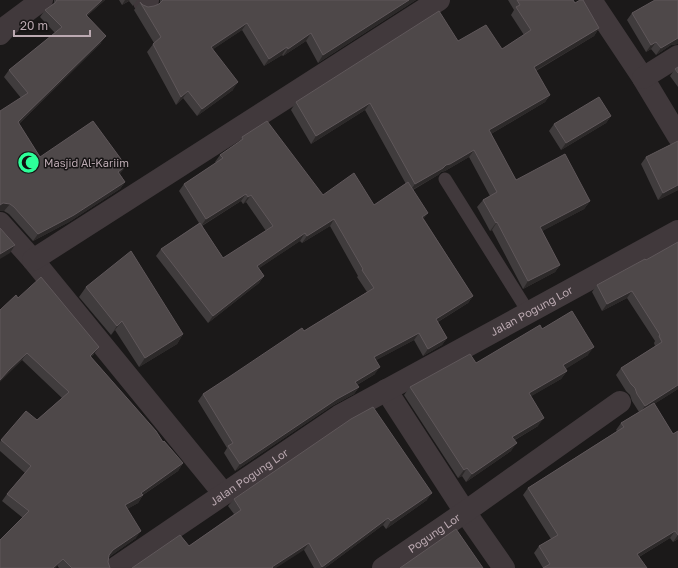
<svg xmlns="http://www.w3.org/2000/svg" width="678" height="568" font-family="'Golos Text',sans-serif">
	<style>
		.lines { fill: none; stroke-linecap: round; stroke-linejoin: round }
		.lane { stroke: #41393c; stroke-width: 13 }
		.street { stroke: #41393c; stroke-width: 22 }
		.wall { fill: #403c3d; fill-rule: evenodd }
		.shaded-wall { fill: #2c2929 }
		.building { fill: #4e4849; stroke: #5f575a }
		.labels { text-anchor: middle; stroke-width: 3; stroke-linejoin: round; paint-order: stroke }
		.poi-label { font-size: 11px; fill: #bcaab2; stroke: #161414; text-anchor: start }
		.street-label { font-size: 11px; fill: #bcaab2; stroke: #161414 }
	</style>
	<rect width="100%" height="100%" fill="#1b1919"/>
	<g class="lines">
		<path class="lane" d="M445,179l84,134"/>
		<g class="street">
			<path d="M591,0l52,78 35,58"/>
			<path d="M144,2l4,-2"/>
			<path d="M0,34l7,-8 35,-26"/>
			<path d="M643,78l35,-22"/>
			<path d="M0,223l33,37 191,234"/>
			<path d="M33,260l406,-260"/>
			<path d="M386,390l79,122 39,56"/>
			<path id="s1" d="M115,568l224,-152 339,-185"/>
			<path id="s2" d="M383,568l82,-56 155,-110"/>
		</g>
	</g>
	<path class="wall" d="M54,0h51l-18,16 14,27 -82,81 21,33 80,17 5,8 -5,7 -51,33 -36,19 -24,-27 -5,-3 17,-113 -17,-21 5,-7 46,-37 -15,-16 5,-7 9,-7z
		M119,0h18l-4,6 -4,-5 -7,4z
		M160,0h256l-98,63 -12,-22 -23,15 -1,-1 -18,11 -22,-36 -29,19 20,41 -36,26 -14,-18 -7,7 -29,-53 7,-9 -20,-33 6,-8 3,3 5,2 6,-1 6,-3z
		M508,0h65l2,3 24,25 -5,8 -58,35 14,24 -5,7 -54,32 25,46 74,21 -6,8 -42,22 18,34 -5,7 -32,17 -31,-59 -2,1 -13,-24 6,-7 7,-4 -21,-39 -24,14 -4,1 -3,3 -25,15 11,29 49,77 -5,7 -30,19 9,16 -5,7 -19,11 -9,-16 -38,20 -1,14 -18,11 2,2 -5,7 -22,12 -97,65 -11,-18 3,-5 -29,-47 5,-7 101,-63 63,-39 -10,-15 1,-1 -28,-50 -28,17 -2,-2 -41,27 5,8 -5,7 -51,40 -52,-67 5,-7 38,-26 -20,-32 5,-7 32,-21 -1,-1 5,-7 18,-12 4,-6 81,58 51,10 32,-21 -41,-74 -54,34 -20,-34 5,-8 162,-61 44,8 22,-14 -13,-20 3,-5zM241,201l2,3 3,-2 20,29 -43,27 -21,-32z
		M678,0v44l-7,1 -15,10 -5,-6 -5,3 -19,-32 5,-7z
		M678,67v20l-8,-11 5,-7z
		M611,116l-5,7 -45,27 -12,-19 5,-7z
		M646,157l32,33 -20,10 -17,-36z
		M645,259l33,130 -24,15 19,30 5,-3v108l-5,3 -3,-4 -31,19 -96,11 -9,-15 5,-7 12,-7 -28,-44 5,-7 89,-57 -1,-1 5,-7 18,-11 -7,-11 -2,-6 -4,-4 -10,-16 5,-7 34,-22 -1,-3 1,-2 -28,-43 -25,13 -10,-19 5,-7z
		M86,287l97,47 -6,10 -38,23 -24,-37 -4,5 -32,-38z
		M18,298l76,56 -3,3 72,85 20,21 -5,8 -35,24 -5,8 -11,6 9,29 -27,19 -1,5 2,6h-51l-36,-50 -21,-17 5,-7 18,-21 -25,-22v-9l1,-2 36,-20 25,-22 -40,-38 -18,17z
		M542,329l46,26 -23,14 2,2 -6,8 -30,17 7,30 -23,14 -4,11 -45,31 -4,-6 -4,2 -54,-83 6,-8 66,-24z
		M234,499l193,1 -41,29 -3,-4 -58,43h-11l-10,-18 -115,-4 45,-32 -6,-8z"/>
	<path class="shaded-wall" d="M102,0h3l-25,22 6,-7z
		M125,0h5l-8,5z
		M409,0h7l-98,63 5,-8z
		M247,23l-5,7 -36,24 5,-7z
		M599,28l-5,8 -66,39 6,-8z
		M311,33l-5,8 -23,15 5,-7z
		M106,36l-5,7 -88,87 5,-8z
		M678,38v6l-7,1 -15,10 5,-7z
		M656,42l-5,7 -5,3 5,-7z
		M287,47l-5,8 -18,11 5,-7z
		M238,82l-5,8 -36,26 5,-7z
		M188,91l-5,7 -7,7 5,-8z
		M550,95l-5,7 -61,36 5,-8z
		M370,103l-5,7 -54,34 5,-8z
		M611,116l-5,7 -45,27 5,-7z
		M474,150l-5,7 -24,14 -4,1 -3,3 -28,16 5,-7 31,-19z
		M126,166l-6,8 -7,5 5,-7z
		M125,182l-5,7 -51,33 -36,19 5,-7z
		M678,185v5l-20,10 5,-7z
		M246,194l-5,7 -40,25 5,-7z
		M251,195l-5,7 -3,2 5,-7z
		M590,201l-6,8 -49,26 5,-8z
		M3,203l7,1 -6,7h-4v-6z
		M428,213l-5,7 -1,-3z
		M334,219l-4,7 -28,17 5,-7z
		M497,222l-5,8 -2,1 6,-8z
		M305,233l-5,8 -48,32 5,-7z
		M15,245l-5,8 -10,6v-5z
		M560,265l-5,7 -32,17 5,-8z
		M264,276l-5,7 -51,40 5,-7z
		M632,291l-5,7 -25,13 5,-7z
		M473,296l-5,7 -37,23 5,-7z
		M122,321l-7,9 -4,5 6,-9z
		M419,333l-5,7 -45,24 5,-7z
		M183,334l-6,10 -38,23 6,-9z
		M447,338l-5,7 -19,11 5,-7z
		M99,347l-5,7 -9,10 5,-8z
		M594,347l-6,8 -30,19 5,-9z
		M27,353l-5,7 -22,22v-2l9,-10z
		M380,367l-5,7 -25,15 5,-7z
		M567,371l-6,8 -38,22 6,-8z
		M678,385v4l-38,24 5,-7z
		M359,387l-5,7 -22,12 -97,65 5,-7 97,-65z
		M544,418l-6,8 -32,19 6,-8z
		M517,443l-6,8 -45,31 6,-8z
		M183,463l-5,8 -37,25 2,-1 -5,8 -18,10 5,-8 16,-12z
		M467,468l-5,8 -4,2 6,-8z
		M432,493l-5,7 -41,29 5,-8z
		M388,518l-5,7 -58,43h-4l1,-1z
		M141,531l-5,7 -28,20 1,-3 4,-5z
		M675,531l-5,7 -38,23 5,-7z
		M678,535v4l-5,3z
		M309,543l-5,7 -28,18h-5l1,-1z
		M63,559l-6,7 -1,2h-3z"/>
	<path class="building" d="M57,0h45l-16,15 20,21 -88,86 22,35 53,-36 33,45 -8,6 7,10 -51,33 -36,19 -24,-27 -4,-3 -7,-1 -3,2v-94l28,-18 -19,-23 53,-43 -17,-17 10,-7z
		M163,0h246l-86,55 -12,-22 -23,16 -1,-2 -18,12 -22,-36 -36,24 27,35 -36,27 -14,-18 -7,6 -28,-53 8,-7 -21,-35 3,3 5,2 6,-1 5,-2z
		M517,0h56l2,3 5,-3h3l16,28 -65,39 16,28 -61,35 27,50 49,-26 25,47 -50,26 20,38 -32,16 -31,-59 -1,1 -13,-23 14,-8 -23,-42 -24,14 -4,1 -3,3 -28,16 -45,-81 -54,33 -20,-34 143,-91 19,30 28,-16 16,24 29,-19 -15,-23 4,-2z
		M655,0h23v38l-17,10 -5,-6 -5,3 -19,-32z
		M678,67v6l-3,-4z
		M599,97l12,19 -45,27 -12,-19z
		M267,121l56,74 31,-22 20,32 34,-23 20,31 -6,4 51,79 -37,23 11,19 -19,11 -9,-16 -45,24 6,10 -25,15 4,5 -22,12 -97,65 -12,-18 5,-3 -30,-49 26,-17 73,-49 2,3 70,-43 -12,-18 1,-1 -29,-50 -27,17 -2,-3 -48,33 7,10 -51,40 -52,-67 39,-26 23,35 50,-32 -22,-31 -3,2 -2,-3 -40,25 -22,-35 39,-26 -3,-3 23,-16 -1,-2z
		M678,141v44l-15,8 -17,-36z
		M0,228l15,17 -15,9z
		M678,242v143l-33,21 -8,-12 -2,-6 -4,-4 -10,-16 41,-26 -3,-6 1,-1 -28,-44 -25,13 -10,-19 48,-26 1,1z
		M131,251l52,83 -38,24 -23,-37 -5,5 -31,-39z
		M41,277l58,70 -9,9 66,75 7,11 1,-1 19,22 -42,30 2,2 -18,10 16,26 -28,19 -4,5 -1,7 2,6h-38l-9,-9 -10,9h-53v-28l29,-29 -22,-17 24,-28 -30,-26 25,-29 11,9 32,-28 -42,-39 -18,17 -9,10v-70l16,-15 2,3z
		M572,311l22,36 -31,18 4,6 -38,22 15,25 -32,19 5,6 -45,31 -5,-6 -3,2 -54,-83 60,-33 6,9 64,-38 2,4z
		M654,403l19,31 5,-3v104l-3,-4 -38,23 10,14h-104l7,-4 -11,-18 19,-11 -30,-47 96,-61 -3,-4z
		M373,407l59,86 -41,28 -3,-3 -66,49 -13,-24 -37,24 1,1h-141l48,-33 9,11 52,-36 -7,-11 117,-80z
		M456,529l27,39h-83z"/>
	<defs>
		<symbol id="mosque-disc" viewBox="-11 -11 22 22"><circle r="9.5" fill="#2dff99" stroke="#161414"/><path d="M3.5-4.9A6 6 0 1 0 3.5 4.9A5 5 0 1 1 3.5-4.9Z" fill="#111"/></symbol>
	</defs>
	<g fill-rule="evenodd">
		<use href="#mosque-disc" x="16" y="150" width="25" height="25"/>
	</g>
	<g class="labels">
		<g class="poi-label">
			<text x="44" y="167">Masjid Al-Kariim</text>
		</g>
		<g class="street-label">
			<text dy="4" stroke="none"><textPath href="#s1" startOffset="490">Jalan Pogung Lor</textPath></text>
			<text dy="4" stroke="none"><textPath href="#s1" startOffset="162">Jalan Pogung Lor</textPath></text>
			<text dy="4" stroke="none"><textPath href="#s2" startOffset="62">Pogung Lor</textPath></text>
		</g>
	</g>
	<path d="M14 30v6h76v-6" fill="none" stroke="#bcaab2" stroke-width="2"/>
	<text x="20" y="30" font-size="12" fill="#bcaab2" stroke="#161414" stroke-width="3" paint-order="stroke">20 m</text>
</svg>
